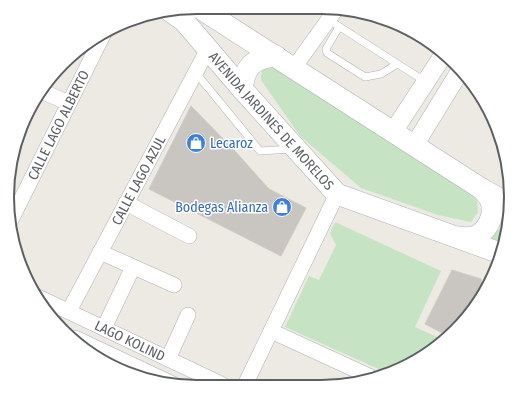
<svg xmlns="http://www.w3.org/2000/svg" width="518" height="394" font-family="'Fira Sans Condensed',sans-serif">
	<style>
		.green { fill: #c6e3c3 }
		.building { fill: #c9c5c1; stroke: #d1cbc3 }
		.lines { fill: none; stroke-linecap: round; stroke-linejoin: round }
		.service-casing { stroke: #afb2b5; stroke-width: 8 }
		.minor-casing { stroke: #afb2b5; stroke-width: 16 }
		.tertiary-casing { stroke: #afb2b5; stroke-width: 19 }
		.secondary-casing { stroke: #b1b4b8; stroke-width: 22 }
		.service { stroke: #fff; stroke-width: 7 }
		.minor { stroke: #fff; stroke-width: 15 }
		.tertiary { stroke: #fff; stroke-width: 18 }
		.secondary { stroke: #fff; stroke-width: 21 }
		.labels { text-anchor: middle; stroke-width: 3; stroke-linejoin: round; paint-order: stroke }
		.street-label { font-size: 14px; fill: #5c6063; stroke: #fff }
		.shop-label { font-size: 14px; fill: #366cbe; stroke: #fff; text-anchor: start }
		.rim { fill: none; stroke: #5c6063; stroke-width: 2 }
	</style>
	<rect width="100%" height="100%" fill="#edeae4"/>
	<path class="green" d="M275,68l186,118 16,13 1,13 -7,10 -33,-7 -77,-27 -61,-52 -39,-56 1,-11z
		M505,215l2,1v18l-3,9 -17,-5 13,-9z
		M335,222l106,49 -26,56 27,12 -16,16 -43,16 -98,-44 24,-51 10,4 17,-35 -6,-12z"/>
	<path class="building" d="M191,106l43,44 35,39 37,19 -25,48 -132,-67z
		M452,270l29,9 1,9 -13,25 -23,22 -21,-11z"/>
	<g class="lines">
		<defs>
			<path id="service" d="M329,20l97,62
				M339,27l-13,22 1,4 38,24 16,-3 16,-10
				M196,73l64,78 32,-2"/>
			<g id="minor">
				<path d="M293,69l41,-57"/>
				<path d="M41,91l28,12"/>
				<path d="M126,203l63,33"/>
				<path id="s1" d="M11,220l94,-189"/>
				<path d="M100,252l74,33"/>
				<path id="s2" d="M36,296l187,89"/>
				<path id="s3" d="M69,311l139,-262"/>
				<path d="M104,328l29,-61"/>
				<path d="M271,331l98,45"/>
				<path d="M75,338l100,47"/>
				<path d="M168,359l20,-44"/>
				<path d="M245,385l92,-191"/>
			</g>
			<path id="tertiary" d="M393,132l51,-78
				M414,146l46,-75"/>
			<g id="secondary">
				<path d="M198,7l284,182 25,14"/>
				<path id="s4" d="M170,11l14,10 58,68 95,105 163,59"/>
				<path d="M242,89c3,-23 11,-31 34,-33"/>
				<path d="M457,237c7,1 15,2 21,-2 12,-7 18,-24 12,-36 -2,-3 -5,-7 -8,-10"/>
			</g>
		</defs>
		<use href="#service" class="service-casing"/>
		<use href="#minor" class="minor-casing"/>
		<use href="#tertiary" class="tertiary-casing"/>
		<use href="#secondary" class="secondary-casing"/>
		<use href="#service" class="service"/>
		<use href="#minor" class="minor"/>
		<use href="#tertiary" class="tertiary"/>
		<use href="#secondary" class="secondary"/>
	</g>
	<defs>
		<symbol id="shop-disc" viewBox="-11 -11 22 22"><circle r="9.5" fill="#3f7fe0" stroke="#fff"/><path d="M-5-2.5h2.3a2.7 3.5 0 0 1 5.4 0H5L5.5 6h-11ZM-1.5-2.5h3a1.5 2.3 0 0 0-3 0Z" fill="#fff"/></symbol>
	</defs>
	<g fill-rule="evenodd">
		<use href="#shop-disc" x="185" y="132" width="22" height="22"/>
		<use href="#shop-disc" x="271" y="196" width="22" height="22"/>
	</g>
	<g class="labels">
		<g class="street-label">
			<text dy="5" stroke="none"><textPath href="#s4" startOffset="150">AVENIDA JARDINES DE MORELOS</textPath></text>
			<text dy="5" stroke="none"><textPath href="#s1" startOffset="106">CALLE LAGO ALBERTO</textPath></text>
			<text dy="5" stroke="none"><textPath href="#s3" startOffset="148">CALLE LAGO AZUL</textPath></text>
			<text dy="5" stroke="none"><textPath href="#s2" startOffset="104">LAGO KOLIND</textPath></text>
		</g>
		<g class="shop-label">
			<text x="210" y="148">Lecaroz</text>
			<text x="268" y="212" text-anchor="end">Bodegas Alianza</text>
		</g>
	</g>
	<path d="M0 0H518V394H0ZM197 14H321A183 183 0 0 1 504 197V197A183 183 0 0 1 321 380H197A183 183 0 0 1 14 197V197A183 183 0 0 1 197 14Z" fill="#fff" fill-rule="evenodd"/>
	<path class="rim" d="M197 14H321A183 183 0 0 1 504 197V197A183 183 0 0 1 321 380H197A183 183 0 0 1 14 197V197A183 183 0 0 1 197 14Z"/>
</svg>
